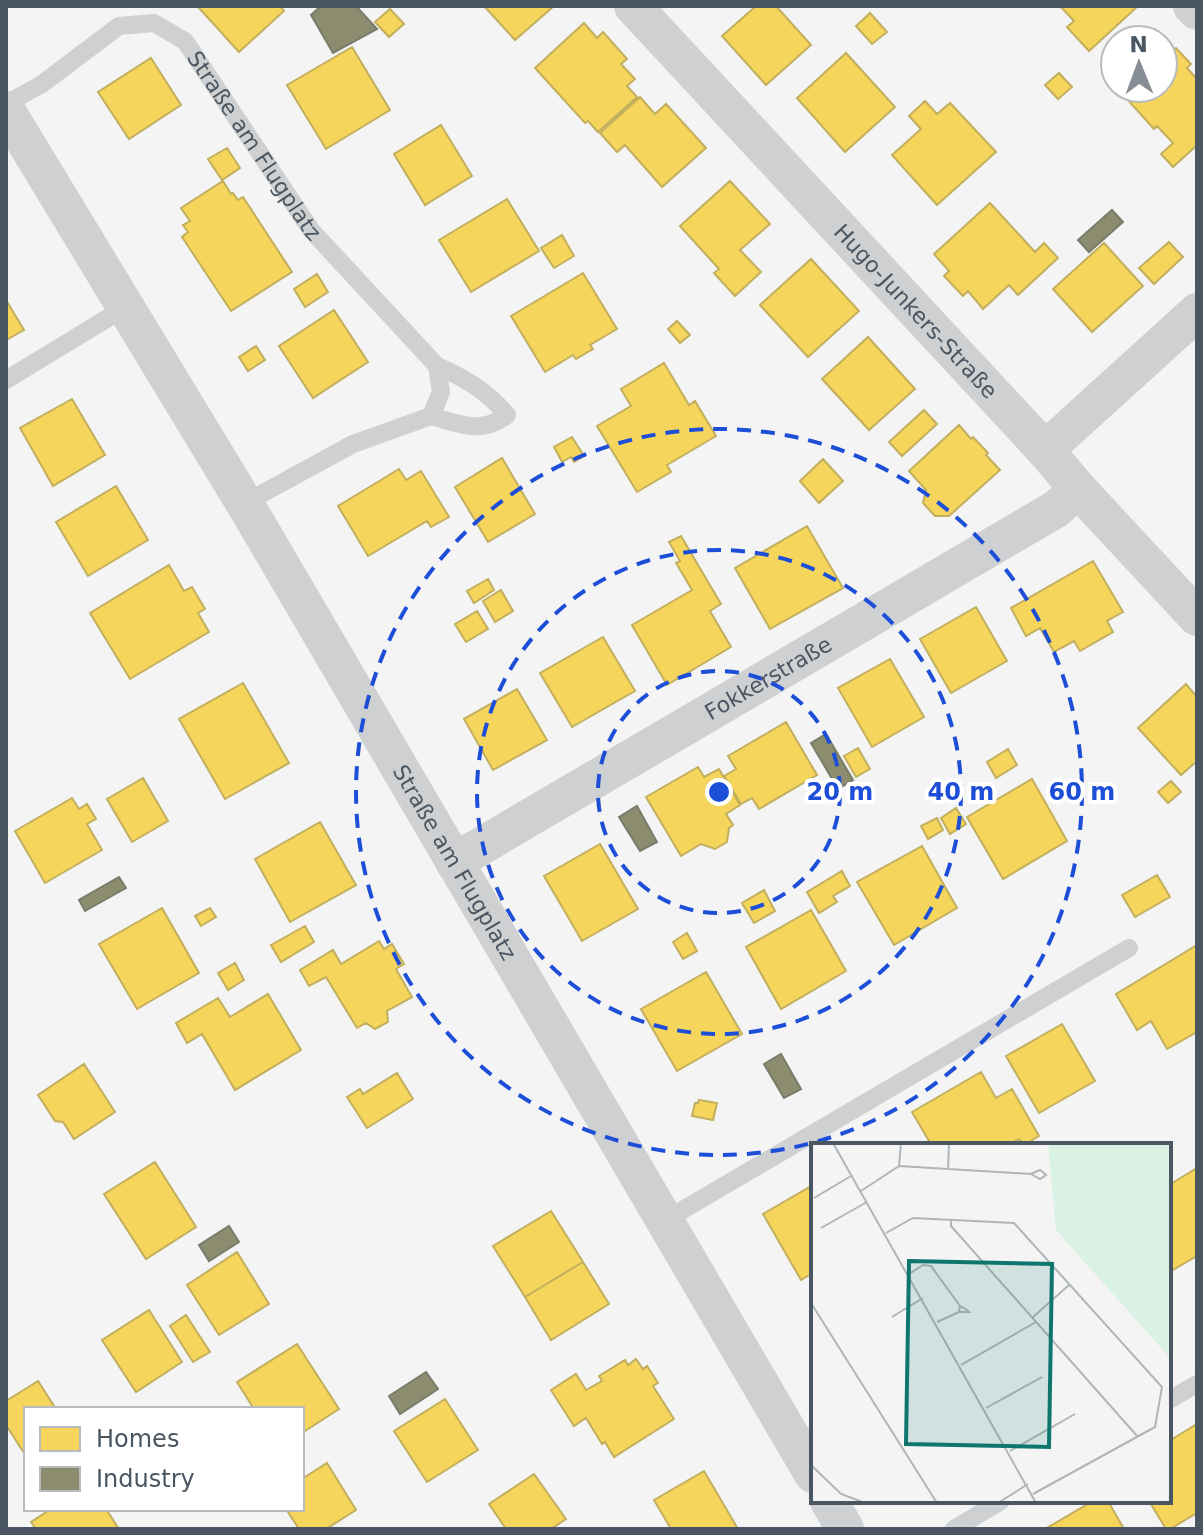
<svg xmlns="http://www.w3.org/2000/svg" width="1203" height="1535" font-family="'DejaVu Sans',sans-serif">
	<style>
		.homes { fill: #f6d55c; stroke: #c2af5e; stroke-width: 2 }
		.industry { fill: #8c8c6e; stroke: #787c6a; stroke-width: 2 }
		.lines { fill: none; stroke-linecap: round; stroke-linejoin: round }
		.lane { stroke: #ced0d2; stroke-width: 18 }
		.street { stroke: #ced0d2; stroke-width: 38 }
		.ring { fill: none; stroke: #1d4ed8; stroke-width: 4; stroke-dasharray: 14 10 }
		.labels { text-anchor: middle; stroke-width: 8; stroke-linejoin: round; paint-order: stroke }
		.street-label { font-size: 22px; fill: #4a5661; stroke: #fff }
		.inset-road { fill: none; stroke: #b0b5b9; stroke-width: 2 }
		.view { fill: #0f766e; fill-opacity: 0.15; stroke: #0f766e; stroke-width: 4 }
		.inset-edge { fill: none; stroke: #4a5661; stroke-width: 4 }
		.centre { fill: #1d4ed8; stroke: #fff; stroke-width: 4 }
		.ring-label { font-size: 24px; text-anchor: middle; font-weight: bold; fill: #1d4ed8; stroke: #fff; stroke-width: 8; stroke-linejoin: round; paint-order: stroke }
	</style>
	<rect width="100%" height="100%" fill="#f4f4f4"/>
	<path class="homes" d="M201,6h79l4,5 -45,41 -40,-44z
		M484,6h70l-39,34z
		M756,6h20l35,39 -45,40 -44,-49z
		M1060,6h78l-49,45 -22,-24 7,-6z
		M390,9l14,15 -15,13 -14,-15z
		M870,13l17,19 -15,12 -16,-18z
		M584,23l13,15 6,-6 24,27 -6,5 14,15 -8,7 10,11 -39,35 -10,-11 -3,2 -50,-55z
		M1163,41l9,10 4,-3 15,16 -4,4 10,11v66l-24,22 -12,-13 12,-11 -16,-17 -3,3 -37,-41h46z
		M352,47l38,63 -64,39 -39,-64z
		M846,53l49,54 -50,45 -48,-54z
		M151,58l30,47 -52,34 -31,-47z
		M1059,73l13,14 -14,12 -13,-14z
		M640,97l15,17 11,-10 40,44 -44,39 -37,-42 -8,7 -17,-19z
		M925,101l12,13 13,-11 46,49 -59,53 -45,-50 29,-26 -12,-13z
		M441,125l31,51 -47,29 -31,-51z
		M227,148l13,20 -18,12 -14,-21z
		M223,181l8,13 2,-1 5,7 5,-3 49,75 -61,39 -49,-74 6,-5 -5,-7 7,-4 -9,-13z
		M730,181l40,43 -30,26 21,22 -26,24 -21,-23 5,-4 -39,-43z
		M507,199l32,52 -68,41 -32,-52z
		M990,203l45,49 9,-9 14,15 -40,37 -9,-10 -26,24 -15,-18 -5,5 -19,-20 5,-5 -15,-17z
		M562,235l12,21 -20,12 -13,-20z
		M1169,242l14,15 -29,27 -15,-16z
		M1104,243l39,43 -51,46 -39,-43z
		M811,259l48,52 -51,46 -48,-52z
		M583,273l34,56 -27,16 3,4 -17,10 -3,-4 -28,17 -34,-56z
		M317,274l11,18 -23,15 -11,-18z
		M6,300l18,30 -18,10z
		M334,310l34,52 -55,36 -34,-52z
		M677,321l13,14 -10,8 -12,-14z
		M868,337l47,52 -46,41 -47,-51z
		M256,346l9,14 -17,11 -9,-14z
		M664,363l25,42 6,-4 21,35 -49,29 4,7 -34,20 -40,-66 34,-20 -10,-17z
		M72,399l33,56 -52,31 -33,-58z
		M924,410l13,14 -35,32 -13,-14z
		M959,425l12,14 2,-2 15,16 -2,2 14,15 -51,46h-14l-12,-13 3,-13 -17,-19z
		M572,437l12,19 -10,6 -3,-5 -9,5 -8,-15z
		M502,458l33,56 -47,28 -33,-55z
		M823,459l20,22 -24,22 -19,-22z
		M399,469l7,11 15,-9 28,46 -18,10 -4,-6 -59,35 -30,-50z
		M116,486l32,54 -60,36 -32,-54z
		M807,526l36,62 -73,41 -35,-61z
		M681,536l40,68 -11,7 21,36 -64,38 -35,-60 60,-35 -16,-27 4,-2 -11,-19z
		M1093,561l30,51 -16,9 6,11 -33,19 -6,-10 -20,11 -14,-24 -14,8 -15,-28z
		M169,565l15,26 8,-4 13,22 -7,4 11,19 -79,47 -40,-66z
		M488,579l6,11 -20,13 -7,-12z
		M501,590l12,21 -18,11 -12,-21z
		M976,607l31,54 -56,32 -31,-54z
		M477,611l11,18 -22,13 -11,-18z
		M603,637l32,54 -63,36 -32,-54z
		M890,659l34,58 -52,30 -34,-59z
		M243,683l46,80 -64,36 -46,-80z
		M1186,684l11,13v64l-16,14 -43,-47z
		M517,689l30,51 -54,30 -29,-51z
		M786,722l31,53 -58,34 -7,-11 -11,6 -17,-28 12,-7 -8,-13z
		M858,748l12,21 -14,8 -12,-21z
		M1008,749l9,16 -21,13 -9,-16z
		M698,767l6,10 15,-8 21,36 -14,9 7,11 -4,3 -2,14 -12,7 -14,-5 -20,12 -35,-59z
		M143,778l25,43 -36,21 -25,-43z
		M1032,779l35,62 -64,38 -36,-62z
		M1171,781l10,11 -13,11 -10,-11z
		M72,798l7,11 8,-5 9,15 -9,5 15,26 -57,33 -30,-52z
		M956,808l10,16 -16,10 -9,-16z
		M937,818l6,12 -15,9 -7,-13z
		M320,822l36,63 -66,37 -35,-63z
		M600,844l38,65 -56,32 -38,-65z
		M922,846l35,62 -63,37 -37,-63z
		M842,871l8,15 -17,10 4,6 -18,11 -12,-21z
		M1157,875l13,22 -35,20 -13,-22z
		M764,890l11,21 -21,12 -12,-20z
		M162,908l37,65 -62,36 -38,-65z
		M210,908l6,9 -15,9 -6,-10z
		M811,910l35,61 -65,38 -35,-62z
		M305,926l9,16 -33,20 -10,-17z
		M687,933l10,18 -14,8 -10,-17z
		M379,941l5,8 8,-5 12,20 -8,5 16,28 -25,14 1,11 -13,7 -9,-6 -9,5 -31,-51 -17,9 -9,-16 33,-20 8,14z
		M1197,945v87l-30,17 -16,-28 -14,9 -21,-36z
		M235,963l9,17 -16,10 -10,-17z
		M706,972l36,62 -65,37 -36,-62z
		M268,994l33,56 -66,40 -33,-56 -15,9 -11,-20 42,-25 12,19z
		M1062,1024l33,57 -56,32 -33,-57z
		M84,1064l31,48 -41,27 -11,-17 -8,-1 -17,-26z
		M981,1072l15,26 16,-9 27,47 -15,9 -5,-6 -11,6h-87l8,-4 -17,-29z
		M397,1073l16,26 -46,29 -20,-31 13,-8 3,5z
		M699,1100l18,3 -4,17 -21,-4 3,-13h3z
		M155,1162l41,65 -50,32 -42,-65z
		M1197,1168v88l-26,15 -2,-4v-82z
		M813,1185v88l-12,7 -38,-66z
		M551,1211l32,51 -58,35 -32,-51z
		M237,1252l32,52 -50,31 -32,-50z
		M583,1262l26,42 -58,36 -26,-43z
		M149,1310l33,52 -46,30 -34,-52z
		M186,1315l24,37 -17,10 -23,-36z
		M297,1344l42,65 -37,24v-24h-48l-17,-27z
		M636,1359l7,10 4,-3 11,17 -5,3 21,33 -60,38 -9,-15 -3,2 -16,-26 -12,8 -23,-36 25,-16 10,16 16,-9 -3,-5 26,-16 3,5z
		M38,1381l18,28h-30v47l-20,-31v-24z
		M445,1399l33,51 -51,32 -33,-51z
		M1197,1424v89l-27,16h-4l-17,-28h20v-60z
		M327,1463l29,47 -30,19h-27l-13,-20h16v-30z
		M704,1471l34,58h-67l-17,-29z
		M534,1474l32,45 -15,10h-45l-17,-25z
		M1093,1501h15l16,28h-79z
		M51,1509h55l13,20h-83l-5,-7z"/>
	<path class="industry" d="M321,6h35l21,23 -44,24 -22,-38z
		M1112,210l11,12 -34,30 -11,-12z
		M826,734l27,46 -15,9 -27,-46z
		M637,806l20,36 -17,9 -21,-34z
		M119,877l7,11 -41,23 -6,-11z
		M781,1054l20,35 -17,9 -20,-34z
		M229,1226l10,16 -30,19 -10,-16z
		M426,1372l12,17 -38,25 -11,-18z"/>
	<g class="lines">
		<g class="lane">
			<path id="s1" d="M6,104l36,-20 77,-58 35,-3 31,18 126,189 126,136"/>
			<path d="M437,366c28,12 51,26 70,49 -26,20 -46,9 -76,1l10,-24z"/>
			<path d="M6,380l120,-73"/>
			<path d="M245,503l108,-59 78,-28"/>
			<path d="M664,1221l465,-273"/>
			<path d="M1169,1400l28,-16"/>
			<path d="M954,1529l47,-28"/>
		</g>
		<g class="street">
			<path id="s2" d="M633,6l412,444 33,39 119,128"/>
			<path d="M1192,6l5,5"/>
			<path id="s3" d="M6,110l245,404 562,960"/>
			<path d="M1045,450l152,-138"/>
			<path id="s4" d="M454,862l602,-353 22,-20"/>
			<path d="M829,1501l16,28"/>
		</g>
	</g>
	<g class="ring">
		<circle cx="719" cy="792" r="121"/>
		<circle cx="719" cy="792" r="242"/>
		<circle cx="719" cy="792" r="363"/>
	</g>
	<g class="labels">
		<g class="street-label">
			<text dy="8" stroke="none"><textPath href="#s1" startOffset="334">Straße am Flugplatz</textPath></text>
			<text dy="8" stroke="none"><textPath href="#s2" startOffset="416">Hugo-Junkers-Straße</textPath></text>
			<text dy="8" stroke="none"><textPath href="#s4" startOffset="364">Fokkerstraße</textPath></text>
			<text dy="8" stroke="none"><textPath href="#s3" startOffset="876">Straße am Flugplatz</textPath></text>
		</g>
	</g>
	<g transform="translate(811 1143)">
		<rect width="360" height="360" fill="#f4f4f4"/>
		<path d="M237,0h123v216l-115,-129z" fill="#d9f2e3"/>
		<path class="inset-road" d="M22,0l203,360M88,23l132,8 9,-4 6,5 -6,4 -9,-5M137,27l1,-27M50,48l38,-25 2,-23M3,55l37,-22M140,77v6l187,211M10,85l46,-26M75,90l27,-15 101,5 148,164 -7,40 -122,67M98,131l14,-9 8,1 29,40M0,160l126,200M149,163l7,4 2,2h-10zM81,174l31,-19M222,174l36,-32M126,179l22,-10M150,222l75,-43M175,265l56,-31M199,308l65,-37M0,322l30,29 24,9M187,360l30,-19"/>
		<path class="view" d="M98,118l143,3 -3,183 -143,-3z"/>
		<rect width="360" height="360" class="inset-edge"/>
	</g>
	<circle cx="719" cy="792" r="12" class="centre"/>
	<g class="ring-label">
		<text x="840" y="800">20 m</text>
		<text x="961" y="800">40 m</text>
		<text x="1082" y="800">60 m</text>
	</g>
	<rect width="1203" height="1535" fill="none" stroke="#4a5661" stroke-width="16"/>
	<rect x="24" y="1407" width="280" height="104" fill="#ffffff" stroke="#b7bbc0" stroke-width="2"/>
	<rect x="40" y="1427" width="40" height="24" fill="#f6d55c" stroke="#b7bbc0" stroke-width="2"/>
	<text x="96" y="1447" font-size="24" fill="#4a5661">Homes</text>
	<rect x="40" y="1467" width="40" height="24" fill="#8c8c6e" stroke="#b7bbc0" stroke-width="2"/>
	<text x="96" y="1487" font-size="24" fill="#4a5661">Industry</text>
	<g transform="translate(1139 64) rotate(359)"><circle r="38" fill="#ffffff" stroke="#b7bbc0" stroke-width="2"/>
	<path d="M0-6L14 30L0 20L-14 30Z" fill="#868d94"/>
	<text y="-12" font-size="22" font-weight="bold" text-anchor="middle" fill="#4a5661">N</text>
	</g>
</svg>
